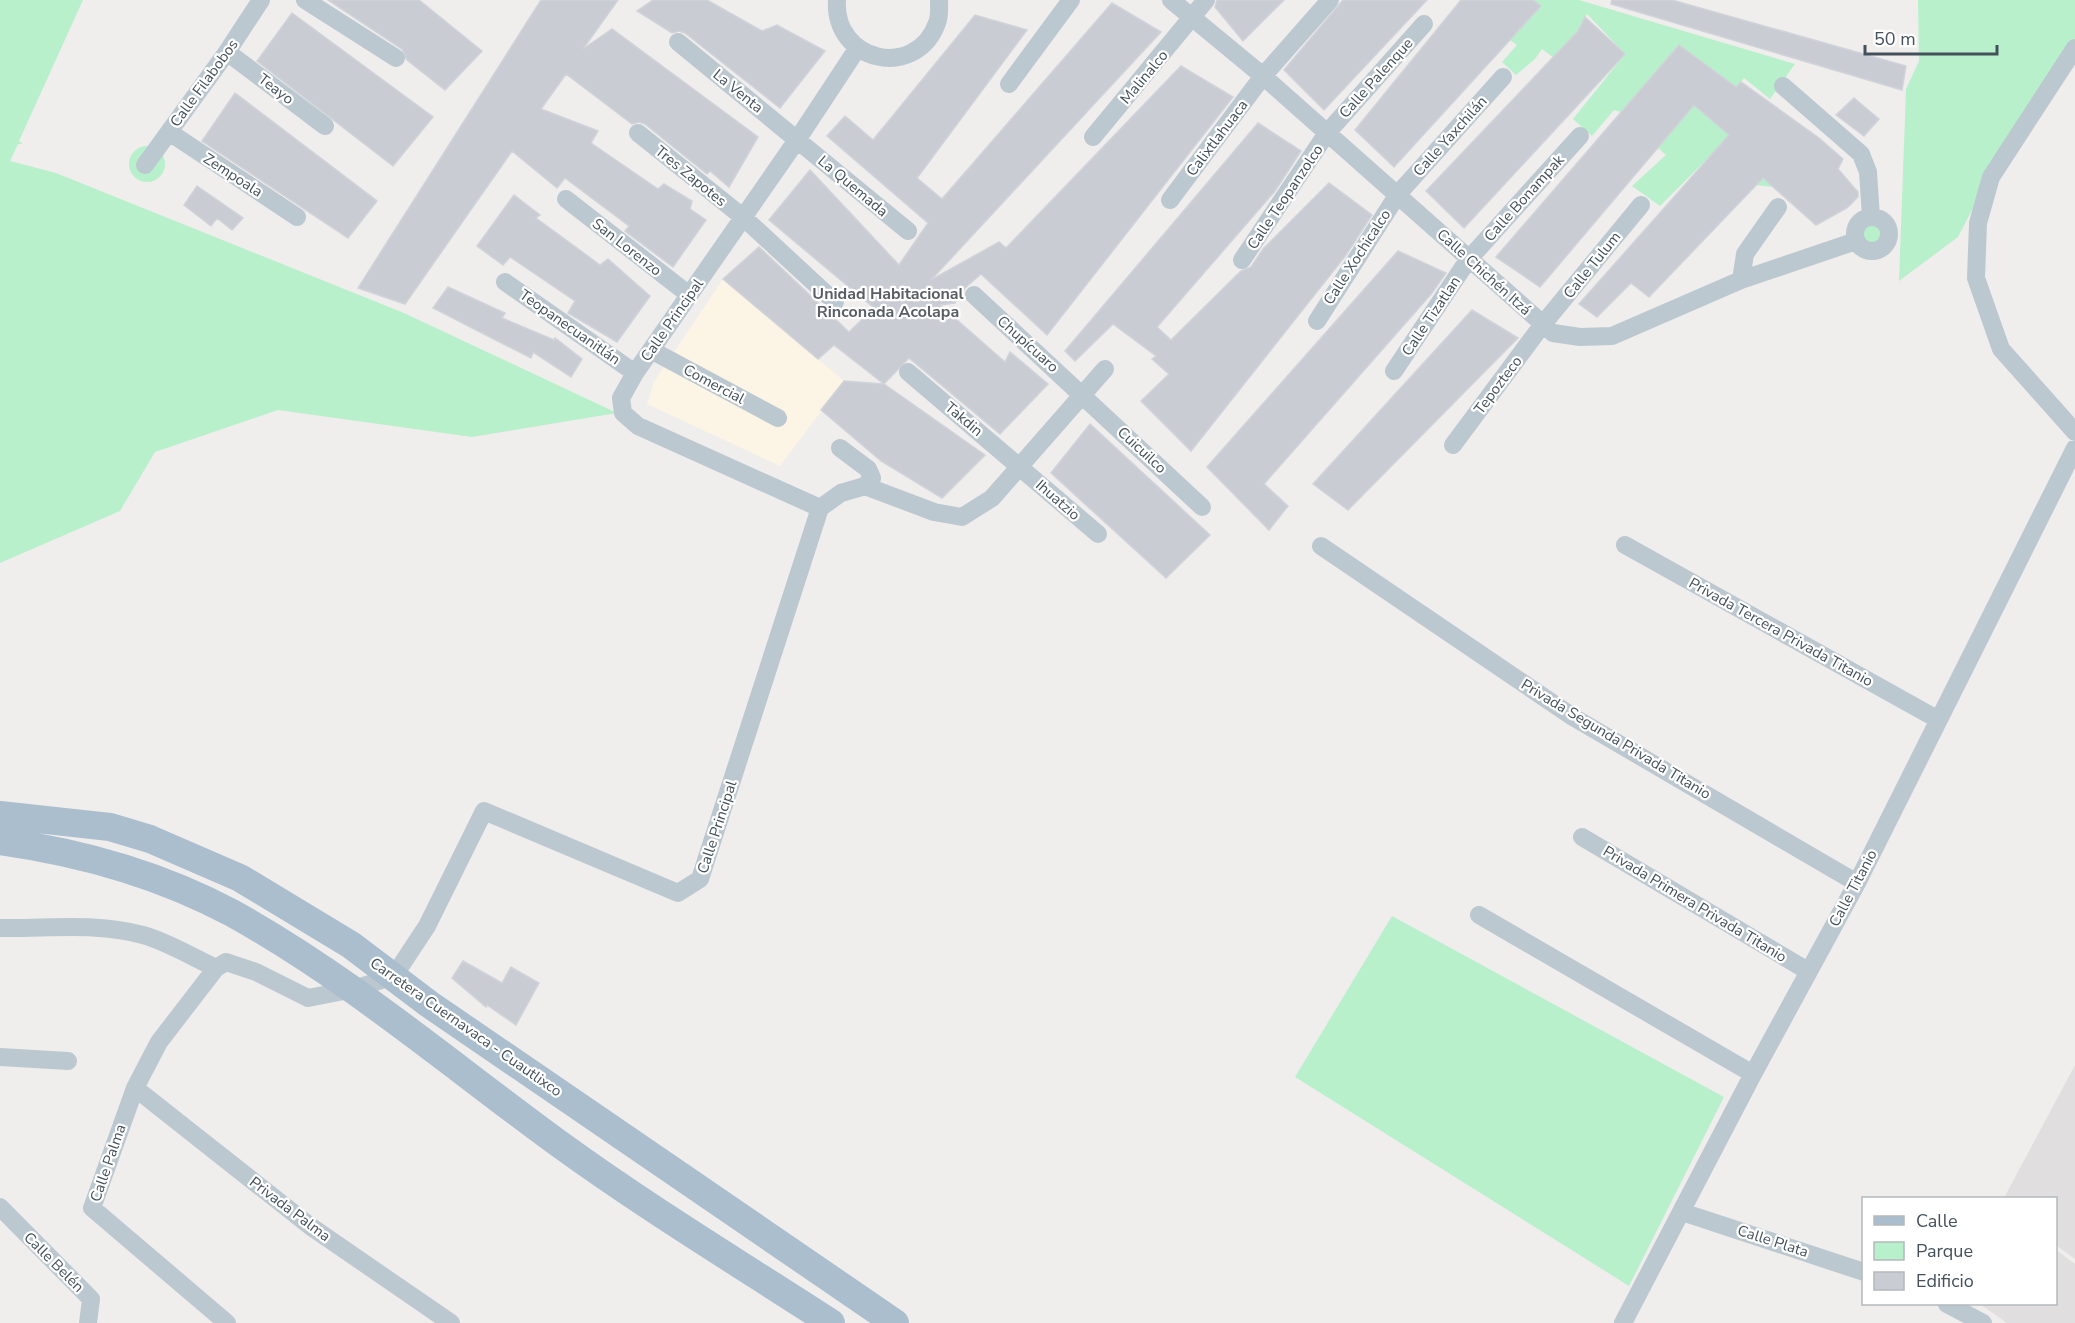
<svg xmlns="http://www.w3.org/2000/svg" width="2075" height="1323" font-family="'Nunito Sans',sans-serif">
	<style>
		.commercial { fill: #fcf4e4 }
		.education { fill: #e1dedf }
		.green { fill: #b8f0cc }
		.building { fill: #c9ccd2; stroke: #d0d3d9; stroke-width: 1.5 }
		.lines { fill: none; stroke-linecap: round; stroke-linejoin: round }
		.street { stroke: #bcc8d0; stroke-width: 18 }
		.primary { stroke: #abbece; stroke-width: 28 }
		.labels { text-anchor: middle; stroke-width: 4.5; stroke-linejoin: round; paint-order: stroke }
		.street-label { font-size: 15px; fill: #44515b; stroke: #fff }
		.neighbourhood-label { font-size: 16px; font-weight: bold; fill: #595e62; stroke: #fff }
	</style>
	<rect width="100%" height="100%" fill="#f0eded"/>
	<path class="commercial" d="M723,279l121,102 -64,85 -133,-62 7,-22z"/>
	<path class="education" d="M2075,1065v194l-19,-14v-47h-52z
		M2056,1250l19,14v59h-68l-27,-19h76z"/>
	<path class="green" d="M0,0h83l-64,141 4,3h-5l-8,17 46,12 348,140 213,100 -145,24 -194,-27 -123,42 -35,59 -120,52z
		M1533,0h46l216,64 -25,35 -26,-21 -33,41 68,58 -6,10 -17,-2 -42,-33 -54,54 -28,-20 34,-31 -8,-7 61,-73 -40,-30 -58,67 -7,-2 -22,26 -19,-17 52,-65 -38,-40 -9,17 -24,27 -12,-9 -7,10 -19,16 -14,-13 15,-17 -7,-5 31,-33z
		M1918,0h157v47l-86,116 -6,26 -25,48 -59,44 7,-192 13,-28z
		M129 164a18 18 0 1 1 36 0a18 18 0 1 1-36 0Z
		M1872,223l7,6 2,10 -3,6 -10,-2 -9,-11 6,-7z
		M1392,916l332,181 -95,189 -334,-209z"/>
	<path class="building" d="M328,0h91l63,51 -37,39 -38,-30 -5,-11z
		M541,0h77l-35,49 29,-20 146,108 -29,50 -19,-16 -3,3 -62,-50 -6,-2 -7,2 -66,-50 -25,35 57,22 -7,12 67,46 6,-5 28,17 -2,8 16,11 -33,47 -48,-36 4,-5 -64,-48 -8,10 -45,-37 -107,153 -47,-16z
		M653,0h54l55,31 15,-6 48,26 -45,57 -95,-75 -6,-2 -7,2 -35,-22z
		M1217,0h67l-41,41 -28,-34z
		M1343,0h84l-103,110 -40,-40z
		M1461,0h72l8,6 -147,161 -39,-37z
		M1612,0h60l234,66 -4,24 -291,-86z
		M1112,3l49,29 -230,248 68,-38 7,6 175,-182 52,31 -186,238 -66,-61 -16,14 -10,15 -15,2 65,57 5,-10 38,32 -48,50 -91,-76 -25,26 -50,-39 -16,14 -95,-80 36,-32 90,85 25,-24 -105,-88 41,-50 89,95 29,-42 -101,-87 18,-20 28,24 102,-125 52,15 -110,148 25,21z
		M292,13l141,104 -40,49 -136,-105z
		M1585,17l40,37 -161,174 -38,-37 152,-160z
		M1679,45l57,42 5,-5 78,56 24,21 -5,10 20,23v5l-11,11 -31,17 -53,-47 -114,119 -18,-14 -34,34 -18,-13 150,-169 -35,-30 -154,182 -44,-30z
		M235,93l142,108 -29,37 -146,-97z
		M1854,98l25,21 -15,17 -28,-21z
		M1258,123l43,28 -26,40 -118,136 14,13 70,-69 10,-4 12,-18 66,-66 43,32 -26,40 -155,196 -50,-50 28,-27 -17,-15 4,-3 -43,-32 -38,37 -10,-10z
		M197,186l46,32 -11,12 -15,-12 -6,8 -27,-21z
		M514,195l26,20 -4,3 64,47 8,-6 42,37 -33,46 -49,-29 7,-12 -65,-44 -7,8 -26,-19z
		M1398,251l48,22 -14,20 -168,191 24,22 -19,24 -62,-63z
		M448,287l57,26 -3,5 52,22 1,-2 27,21 -11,18 -38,-25 -2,6 -98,-50z
		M1472,310l46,28 -170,172 -35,-26z
		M844,381l40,3 101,71 -43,43 -61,-37 -60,-51z
		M1090,424l120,111 -44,43 -115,-105z
		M463,961l39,22 9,-16 28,16 -23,42 -29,-20 -1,2 -34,-29z"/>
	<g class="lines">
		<path class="street" d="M305,0l91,58
			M837,0c-4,62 79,81 100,23 3,-7 2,-16 2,-23
			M1171,0l92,76 290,257 27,4 32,-1 129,-56 115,-39
			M678,42l230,189
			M2075,48l-84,129 -13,46 -2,55 25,71 74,83
			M227,52l98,74
			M1009,84l62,-84
			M1783,86l78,68 7,18 3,45
			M169,132l128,85
			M638,133l106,85 91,84
			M1093,137l113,-137
			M145,165l82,-113 34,-52
			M566,199l122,95
			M1170,200l93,-124 67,-76
			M1855 234a17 17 0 1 1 34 0a17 17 0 1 1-34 0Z
			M1242,260l85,-127 97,-109
			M1741,280l4,-26 33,-47
			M505,282l130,91
			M974,295l228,212
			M1317,321l81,-127 105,-117
			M651,350l127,68
			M1394,371l74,-111 112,-124
			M908,372l190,162
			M1453,445l90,-121 98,-119
			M840,448l28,21 4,9 -7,8
			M820,508l-182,-82 -15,-13 -2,-15 14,-25 162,-233 60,-91
			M1625,545l312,174
			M1321,546l252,171 284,166
			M1582,837l226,134
			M1479,915l274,159
			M0,928c48,1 96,-6 143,7 25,7 49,22 73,33
			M0,1057l68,4
			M135,1088l175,138 141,97
			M0,1207l91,92 -3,24
			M1682,1212l182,60
			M1947,1304l36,19
			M227,1323l-135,-115 43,-120 24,-46 57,-74 10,-6 30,10 52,26 46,-9 40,-13 33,-50 57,-115 194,82 22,-14 120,-371 21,-15 24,-7 69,26 28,5 30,-19 113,-129
			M1623,1323l130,-249 104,-191 218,-435"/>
		<path class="primary" d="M0,815l110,12 40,12 90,39 111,67 78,59 466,319
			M0,841c79,11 161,34 232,72 117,65 219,152 326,230 88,64 182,121 273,180"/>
	</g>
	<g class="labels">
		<g class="street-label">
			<text transform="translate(1144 77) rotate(-50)" y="5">Malinalco</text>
			<text transform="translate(1376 78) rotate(-48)" y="5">Calle Palenque</text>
			<text transform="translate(204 83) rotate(-54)" y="5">Calle Filabobos</text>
			<text transform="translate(276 89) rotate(37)" y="5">Teayo</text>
			<text transform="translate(738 91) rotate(39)" y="5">La Venta</text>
			<text transform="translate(1450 136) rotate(-48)" y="5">Calle Yaxchilán</text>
			<text transform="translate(1217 138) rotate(-53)" y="5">Calixtlahuaca</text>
			<text transform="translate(233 175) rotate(33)" y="5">Zempoala</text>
			<text transform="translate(691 176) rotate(39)" y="5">Tres Zapotes</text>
			<text transform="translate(853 186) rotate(40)" y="5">La Quemada</text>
			<text transform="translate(1285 197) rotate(-56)" y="5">Calle Teopanzolco</text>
			<text transform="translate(1524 198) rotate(-48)" y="5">Calle Bonampak</text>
			<text transform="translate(627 247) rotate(38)" y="5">San Lorenzo</text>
			<text transform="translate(1357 257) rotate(-57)" y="5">Calle Xochicalco</text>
			<text transform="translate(1592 265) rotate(-51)" y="5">Calle Tulum</text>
			<text transform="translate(1484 272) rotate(42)" y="5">Calle Chichén Itzá</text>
			<text transform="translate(1431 316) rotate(-56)" y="5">Calle Tizatlan</text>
			<text transform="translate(672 320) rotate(-55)" y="5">Calle Principal</text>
			<text transform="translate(570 327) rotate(35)" y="5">Teopanecuanitlán</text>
			<text transform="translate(1028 344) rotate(42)" y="5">Chupícuaro</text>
			<text transform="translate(714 384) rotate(28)" y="5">Comercial</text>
			<text transform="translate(1498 385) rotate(-53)" y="5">Tepozteco</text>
			<text transform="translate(964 419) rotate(40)" y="5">Takdin</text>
			<text transform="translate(1142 450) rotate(43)" y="5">Cuicuilco</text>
			<text transform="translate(1058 500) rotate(41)" y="5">Ihuatzio</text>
			<text transform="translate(1781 632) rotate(29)" y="5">Privada Tercera Privada Titanio</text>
			<text transform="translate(1616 739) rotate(31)" y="5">Privada Segunda Privada Titanio</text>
			<text transform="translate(717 827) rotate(-72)" y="5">Calle Principal</text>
			<text transform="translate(1853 888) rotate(-62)" y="5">Calle Titanio</text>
			<text transform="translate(1695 904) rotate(31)" y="5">Privada Primera Privada Titanio</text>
			<text transform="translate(466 1027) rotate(35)" y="5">Carretera Cuernavaca - Cuautlixco</text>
			<text transform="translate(108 1163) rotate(-71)" y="5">Calle Palma</text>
			<text transform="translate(290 1209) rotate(37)" y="5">Privada Palma</text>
			<text transform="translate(1773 1241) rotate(18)" y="5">Calle Plata</text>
			<text transform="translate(54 1262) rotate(45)" y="5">Calle Belén</text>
		</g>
		<g class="neighbourhood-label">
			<text x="888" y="299">Unidad Habitacional<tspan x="888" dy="18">Rinconada Acolapa</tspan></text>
		</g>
	</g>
	<rect x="1862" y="1197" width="195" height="108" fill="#ffffff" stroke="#b4b9bd" stroke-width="1.5"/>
	<rect x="1874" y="1216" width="30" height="9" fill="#abbece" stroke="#b4b9bd" stroke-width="1.5"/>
	<text x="1916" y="1227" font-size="18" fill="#44515b">Calle</text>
	<rect x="1874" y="1242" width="30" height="18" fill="#b8f0cc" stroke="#b4b9bd" stroke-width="1.5"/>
	<text x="1916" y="1257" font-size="18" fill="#44515b">Parque</text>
	<rect x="1874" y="1272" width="30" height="18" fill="#c9ccd2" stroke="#b4b9bd" stroke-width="1.5"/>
	<text x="1916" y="1287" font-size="18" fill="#44515b">Edificio</text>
	<path d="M1865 45v9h132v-9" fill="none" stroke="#44515b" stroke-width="3"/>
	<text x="1874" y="45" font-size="18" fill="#44515b" stroke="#ffffff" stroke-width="4.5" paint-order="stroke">50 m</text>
</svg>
